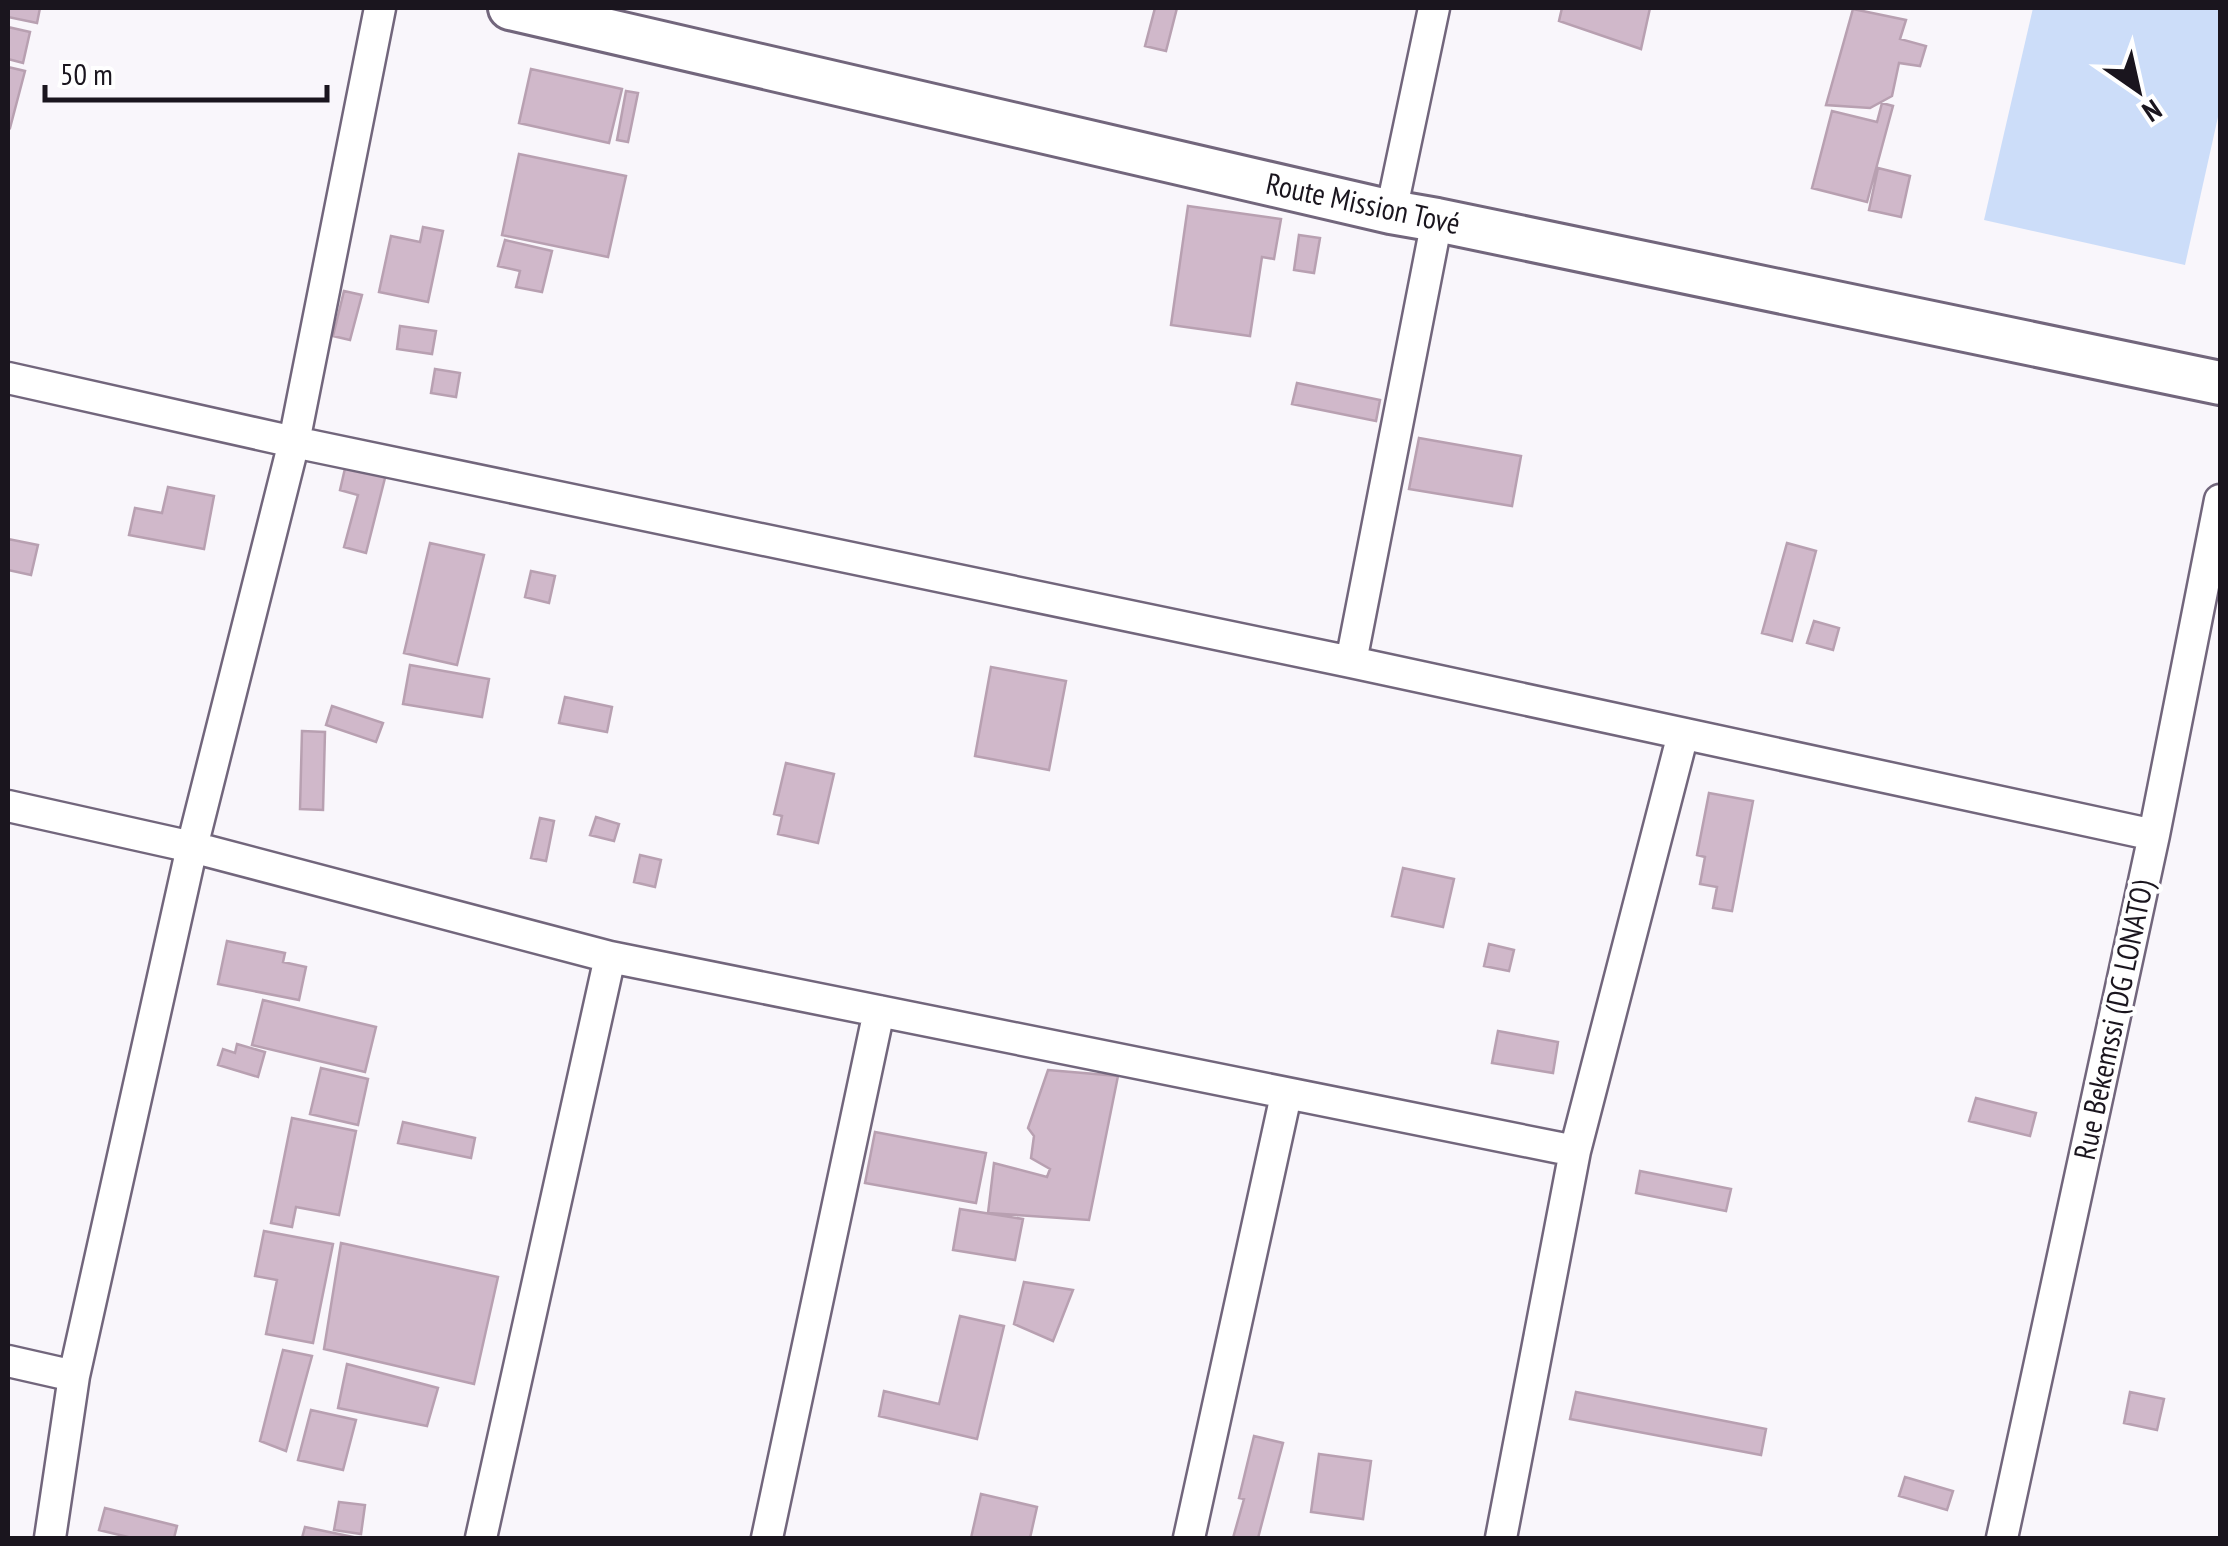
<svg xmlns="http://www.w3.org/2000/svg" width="2228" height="1546" font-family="'PT Sans Narrow',sans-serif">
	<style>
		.water { fill: #ccddf9 }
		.building { fill: #d0b8ca; stroke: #b8a0b1; stroke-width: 2.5 }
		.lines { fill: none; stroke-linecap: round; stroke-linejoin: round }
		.street-casing { stroke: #72667c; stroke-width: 35 }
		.secondary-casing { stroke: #72667c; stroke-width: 48 }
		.street { stroke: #fff; stroke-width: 30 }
		.secondary { stroke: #fff; stroke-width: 42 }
		.labels { text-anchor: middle; stroke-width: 8; stroke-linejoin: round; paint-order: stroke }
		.street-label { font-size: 30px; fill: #1a151e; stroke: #fff }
	</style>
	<rect width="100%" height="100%" fill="#f9f6fb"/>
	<path class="water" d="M2033,8h187v100l-35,157 -201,-45z"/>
	<path class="building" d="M8,8h32l-3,15 -29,-6z
		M1155,8h22l-11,43 -21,-5z
		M1562,8h88l-9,41 -82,-28z
		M1853,9l53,11 -6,19 26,7 -6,20 -21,-3 -7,33 -22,12 -44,-3z
		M8,27l22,5 -7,31 -15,-4z
		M8,67l17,4 -15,57 -2,-1z
		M531,69l91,20 -13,54 -90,-20z
		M626,91l12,2 -10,49 -11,-2z
		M1882,103l11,3 -26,96 -55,-14 20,-77 45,11z
		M519,154l107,22 -18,81 -106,-22z
		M1878,168l32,8 -9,41 -32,-7z
		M1188,206l93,13 -7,40 -12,-2 -12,79 -79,-11z
		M423,227l20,4 -15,71 -49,-10 12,-56 29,6z
		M1299,235l21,3 -6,35 -20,-3z
		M505,240l47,11 -10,41 -26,-5 4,-16 -22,-5z
		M344,291l18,4 -12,45 -17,-4z
		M400,326l36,5 -4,23 -35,-5z
		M435,369l25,4 -4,24 -25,-4z
		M1297,383l83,17 -4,21 -84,-17z
		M1419,438l102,18 -9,50 -103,-17z
		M346,464l40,10 -20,79 -22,-6 14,-52 -18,-5z
		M168,487l46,9 -10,53 -75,-14 6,-27 27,5z
		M8,539l30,6 -7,30 -23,-5z
		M430,543l54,12 -27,110 -53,-12z
		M1787,543l29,8 -24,90 -30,-8z
		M531,571l24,5 -6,27 -24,-6z
		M1814,621l25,7 -6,22 -26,-7z
		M410,665l79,14 -7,38 -79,-13z
		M991,667l75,14 -17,89 -74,-14z
		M565,697l47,10 -5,25 -48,-9z
		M332,706l51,17 -7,19 -50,-17z
		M302,731l23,1 -2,78 -23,-1z
		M786,763l48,11 -16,69 -40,-9 4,-18 -8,-2z
		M1709,793l44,8 -21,110 -19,-3 4,-21 -17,-3 5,-27 -8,-2z
		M596,817l23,7 -5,17 -24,-6z
		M540,818l14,3 -8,40 -15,-3z
		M640,855l21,5 -6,27 -21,-5z
		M1403,868l51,11 -11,48 -51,-11z
		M227,941l58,12 -2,9 23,5 -7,33 -81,-16z
		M1489,944l25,6 -5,21 -25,-5z
		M263,1000l113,27 -11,45 -113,-27z
		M1498,1031l60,11 -5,31 -61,-10z
		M237,1044l28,8 -7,25 -40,-12 5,-16 12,4z
		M321,1068l47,11 -10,46 -48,-11z
		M1048,1070l70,6 -29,144 -101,-7 6,-50 53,14 3,-8 -19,-11 3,-22 -6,-8z
		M1976,1098l60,15 -6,23 -61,-15z
		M292,1118l64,13 -17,84 -43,-8 -4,20 -21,-4z
		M403,1122l72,16 -4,20 -73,-15z
		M875,1132l111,21 -10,50 -111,-20z
		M1640,1171l91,18 -5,22 -90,-18z
		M960,1209l63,10 -8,41 -62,-10z
		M264,1231l69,13 -20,99 -47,-9 11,-54 -22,-4z
		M341,1243l157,34 -24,107 -150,-35z
		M1024,1282l49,8 -20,51 -39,-17z
		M960,1316l44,10 -27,113 -98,-23 5,-25 55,13z
		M283,1350l29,6 -26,95 -26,-10z
		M347,1364l91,24 -11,38 -89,-18z
		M1576,1392l190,37 -5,26 -191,-36z
		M2130,1392l34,7 -7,31 -33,-7z
		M311,1410l45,10 -13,50 -45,-10z
		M1254,1436l29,7 -25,95h-25l11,-39 -5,-1z
		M1319,1454l52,7 -8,58 -52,-7z
		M1905,1477l48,14 -6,19 -48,-14z
		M981,1494l56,13 -7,31h-59z
		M339,1502l26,3 -4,29 -27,-4z
		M105,1508l72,18 -3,12h-42l-33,-8z
		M305,1527l53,11h-56z"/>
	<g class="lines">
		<defs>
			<path id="street" d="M1391,212l43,-204
				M8,378l286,64 1057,220 803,173
				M1351,662l86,-442
				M8,806l184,41 418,110 965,194
				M8,1361l66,15
				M50,1538l24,-162 118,-529 102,-405 86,-434
				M481,1538l129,-581
				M767,1538l112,-527
				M1189,1538l97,-443
				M1501,1538l74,-387 108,-417
				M2002,1538l152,-703 66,-335"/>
			<path id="secondary" d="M510,8l881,204 46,8 783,163"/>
		</defs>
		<use href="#street" class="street-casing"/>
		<use href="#secondary" class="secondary-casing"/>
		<use href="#street" class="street"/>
		<use href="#secondary" class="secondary"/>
	</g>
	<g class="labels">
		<g class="street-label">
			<text transform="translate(1363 204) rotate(12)" y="10">Route Mission Tové</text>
			<text transform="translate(2114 1020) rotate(-78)" y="10">Rue Bekemssi (DG LONATO)</text>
		</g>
	</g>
	<rect width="2228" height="1546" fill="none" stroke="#1a151e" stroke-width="20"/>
	<g transform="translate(2138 90) rotate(146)" stroke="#ffffff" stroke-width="8" paint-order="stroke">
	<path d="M0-8L18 38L0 25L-18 38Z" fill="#1a151e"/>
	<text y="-15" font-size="28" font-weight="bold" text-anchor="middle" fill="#1a151e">N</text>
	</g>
	<path d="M45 85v15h282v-15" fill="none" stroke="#1a151e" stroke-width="5"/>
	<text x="60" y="85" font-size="30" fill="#1a151e" stroke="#ffffff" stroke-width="8" paint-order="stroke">50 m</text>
</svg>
